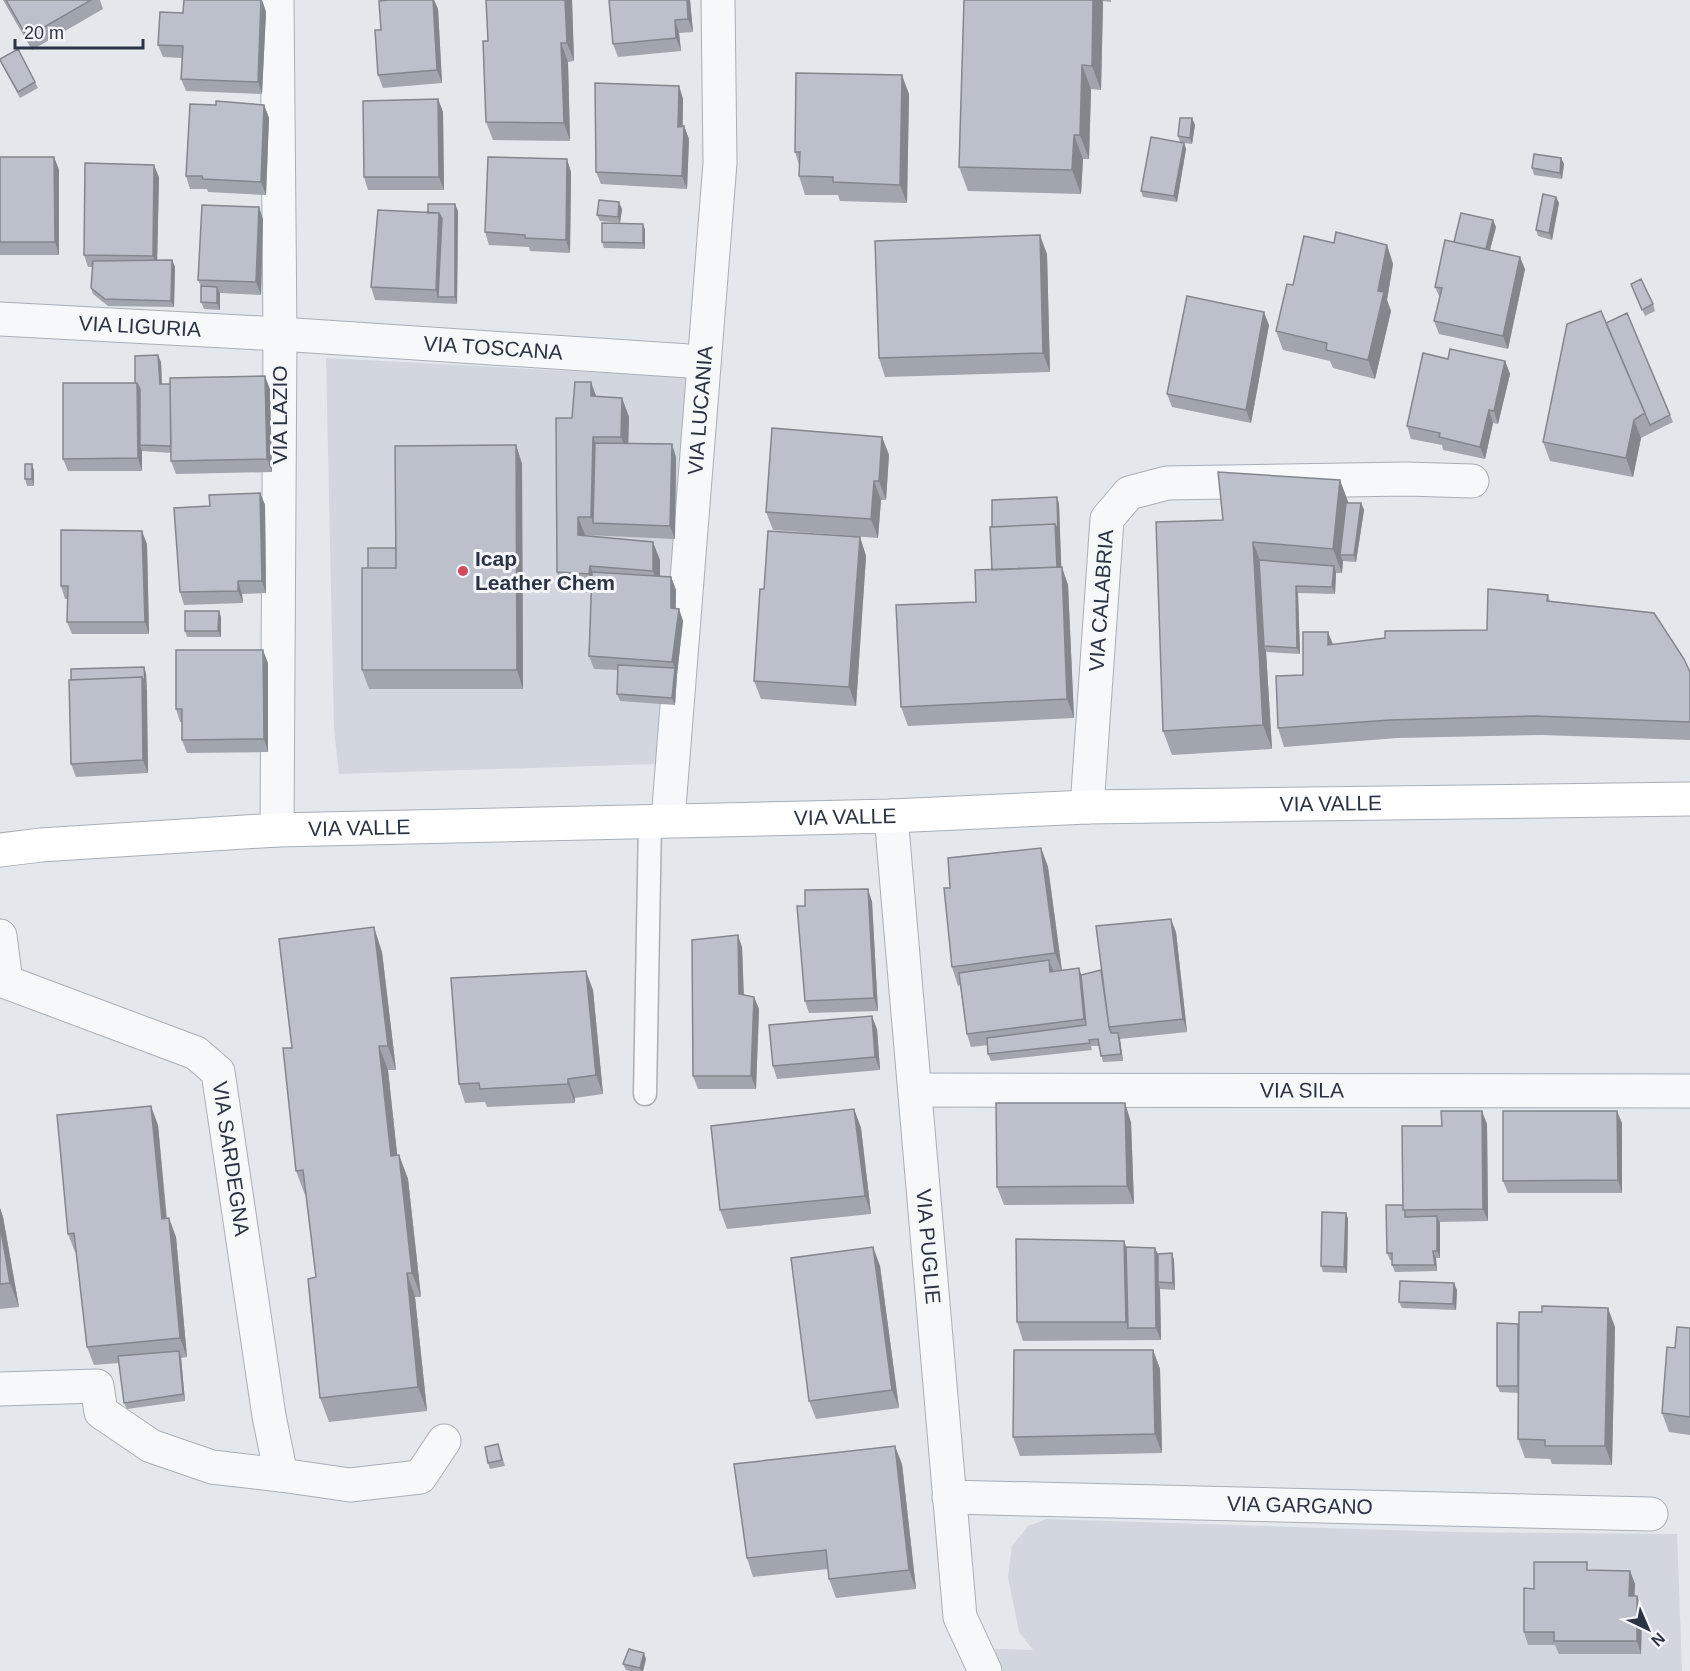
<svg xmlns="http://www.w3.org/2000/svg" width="1690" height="1671" font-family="Helvetica,sans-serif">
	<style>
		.built { fill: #d2d6de }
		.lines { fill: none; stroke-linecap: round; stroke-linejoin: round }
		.lane-casing { stroke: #a9aeb7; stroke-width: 25 }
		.street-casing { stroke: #a9aeb7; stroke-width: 35 }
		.secondary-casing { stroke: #a9aeb7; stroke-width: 35 }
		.lane { stroke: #f7f8fa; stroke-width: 22 }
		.street { stroke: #f7f8fa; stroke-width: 33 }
		.secondary { stroke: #fff; stroke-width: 33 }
		.wall { fill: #a1a5ae }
		.shaded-wall { fill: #83868d }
		.building { fill: #bbc0ca; stroke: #83868d; stroke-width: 1.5 }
		.poi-dot { fill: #d1495b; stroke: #f4f6f9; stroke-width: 2 }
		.labels { text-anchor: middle; stroke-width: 6; stroke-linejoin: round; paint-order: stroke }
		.street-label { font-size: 21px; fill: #2b3445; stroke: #f4f6f9 }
		.poi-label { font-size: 21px; font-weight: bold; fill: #2b3445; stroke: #f4f6f9; text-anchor: start }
	</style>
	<rect width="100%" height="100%" fill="#e4e7ec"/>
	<path class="built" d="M326,358l377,20 -16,385 -348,11 -5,-45z
		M1046,1519l406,13 225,2 5,137h-713l-2,-23 66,2 -14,-18 -11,-55 4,-31 16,-20z"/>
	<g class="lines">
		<defs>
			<path id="lane" d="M645,1094l5,-273"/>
			<g id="street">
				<path d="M277,0l3,334 -3,496"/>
				<path id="s1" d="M0,319l280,15 424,28"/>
				<path id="s2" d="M1087,807l20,-288 22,-26 38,-10 239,-4 66,2"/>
				<path id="s3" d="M891,816l69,801 25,54"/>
				<path id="s4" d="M668,820l52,-657 -2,-163"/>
				<path id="s5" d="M0,936l6,46 190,71 22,19 51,344 12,59 69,10 70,-8 24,-36"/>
				<path id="s6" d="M915,1090l775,1"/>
				<path d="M0,1389l97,-3 4,26 50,34 61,21 69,8"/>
				<path id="s7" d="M949,1497l702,17"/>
			</g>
			<g id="secondary">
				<path id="s8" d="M0,850l41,-5 236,-15 614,-14 196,-9 603,-8"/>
			</g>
		</defs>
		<use href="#lane" class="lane-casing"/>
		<use href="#street" class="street-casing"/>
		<use href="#secondary" class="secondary-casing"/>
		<use href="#lane" class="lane"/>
		<use href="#street" class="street"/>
		<use href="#secondary" class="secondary"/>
	</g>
	<path class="wall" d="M3,0h97l3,9 -71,41z
		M262,0l4,12 -4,82 -76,-3 -5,-12 1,-21 -19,-1 -5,-12 25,-32z
		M389,0h45l4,9 4,74 -59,5 -5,-13 3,-45z
		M572,0l2,61 -6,1 2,79 -77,-1 -7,-18 2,-81z
		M609,0h81l3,32 -14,1 2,18 -63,6 -5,-13z
		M964,0h147v2l-8,-1 -2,89 -10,-1 -2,70h-6l-2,35 -113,-3 -9,-24z
		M0,60l35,22 3,6 -18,10 -18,-33z
		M679,86l4,13v27h1l5,13 -2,50 -86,-5 -5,-12z
		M909,94l-2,109 -67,-2 -2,-6h-33l-6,-19v-11l-4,-13z
		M438,99l5,13 1,78h-76l-4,-13z
		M264,105l5,13 -3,77 -58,-3 -1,-3h-17l-4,-13z
		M1192,118l3,7 -3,19 -8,-1 2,6 -9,53 -34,-5 -2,-6 39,-49 -2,-6z
		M0,157h54l5,13v85h-59z
		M1561,158l3,6 -2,15 -28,-4 -2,-7z
		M571,172l-1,81 -40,-2 -1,-4 -40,-2 -4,-13z
		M159,177l-2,83h15l3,7 -1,40 -66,-1 -15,-12 -2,-6 1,-21h-4l-4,-12z
		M1556,197l3,6 -7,37 -14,-4 -2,-6z
		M622,209l-2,14 -20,-2 -3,-6z
		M458,211l-1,93 -82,-4 -4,-13 57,-74z
		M263,219l-2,76 -41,-2v17l-16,-1 -3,-7v-16l-3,-6z
		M643,224l2,6v19l-41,-1 -2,-6z
		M1496,227l-6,23 35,19 -17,80 -69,-15 -5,-13 6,-23 -5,-11 19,-45z
		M1334,243l53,2 6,19 -6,36 4,11 -16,68 -42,-11 -3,-7 -47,-11 -7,-19 17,-46z
		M1047,254l3,118 -165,5 -6,-19z
		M1631,284l22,20 2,7 -10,5z
		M1606,323l64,92 3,7 -32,16 -8,39 -83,-16 -7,-19z
		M1269,325l-18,98 -79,-16 -5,-13z
		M1448,359l57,2 5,13 -12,50 -5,-1 -8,36 -42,-9 -1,-5 -31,-6 -4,-13z
		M161,362l1,22 108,5 2,83 -96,2 -5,-13v-8l-29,-2v20h-74l-5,-12 72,-76z
		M597,397l25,1 7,19 -1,26 48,14 -1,82 -90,-4 75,25v17h11l5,13v18l3,1 4,12 -6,54 -2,30 -55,-4 -3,-7 1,-24 -24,-1 -5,-13 2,-63 -28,-2 -6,-19 15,-154z
		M882,437l7,18 -3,45h-5l-3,38 -105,-8 -7,-18z
		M516,445l6,19 1,225h-154l-7,-19 6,-102 28,-20z
		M34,470v16h-7l-2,-7z
		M260,493l5,12 1,88 -24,1 1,9 -59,2 -4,-13 30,-86z
		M1057,497l2,7 2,63 7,18 6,133 -166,8 -7,-19 75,-105 16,-32v-43z
		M1349,503h12l3,7 -8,52 -13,-1 -1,12h-6l-1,21 -37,-1 2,61 -33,-2 -1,-1 6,98 -100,6 -9,-24 60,-211z
		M860,537l6,19 -10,150 -95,-7 -7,-18 10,-92z
		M147,544l2,90h-77l-5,-12v-23h-2l-4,-13z
		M1548,595l2,6 140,71v68l-148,-5 -145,3 -113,9 -6,-19 50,-96 5,12 154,-14z
		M221,617v20h-34l-2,-6z
		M268,663v89l-81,1 -5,-13v-18h-2l-4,-13z
		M146,673l2,100 -72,4 -5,-13z
		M1041,848l7,19 14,103 17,-2 2,7 20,-5 75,-38 11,100 -67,7 3,22 -20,1 -4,-16h-8l1,4 -101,11 -3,-7v-9l-17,2 -4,-13 -7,-49 -2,1 -6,-19 -2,-79z
		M868,889l4,13 6,109 -69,2 -4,-12v-95z
		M742,947l2,48 10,2 5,12 -3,80h-58l-5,-13z
		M382,952l14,118h-8l9,85h2l9,24 13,118h-6l12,114 -98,11 -9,-24 -4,-121 -10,-82h-1l-9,-24z
		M593,990l10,104 -28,4v5l-88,4 -2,-5 -20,1 -6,-19z
		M877,1029l3,41 -103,9 -4,-13z
		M854,1109l7,19 10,86 -144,15 -7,-19z
		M1131,1122l3,82 -130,1 -7,-18z
		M1622,1123v70h-114l-5,-12z
		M1487,1124l1,97 -48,1v36h-4l1,13 -42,1 -3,-7v-5h-2l-3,-7 16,-48 39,-79z
		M158,1125l9,93 9,19 11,120 -6,1 4,43 -58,8 -3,-6 -5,-40 -25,2 -7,-18 -11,-95h-1l-7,-18z
		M0,1208l3,9 16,90 -19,2z
		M1346,1213l2,6 -1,54 -24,-1 -2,-6z
		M873,1247l7,19 19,142 -83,11 -7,-18z
		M1126,1247l29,1 3,6 16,6 1,30 -15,-1 1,51 -138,1 -6,-19z
		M1457,1290l-1,20 -54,-2 -3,-6z
		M1518,1324l97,3 -3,138 -60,-1 -2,-5 -25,-1 -7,-19v-46l-18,-1 -3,-6z
		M1690,1328v107l-21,-3 -7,-19 13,-65z
		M1153,1350l7,19 2,84 -142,3 -7,-19z
		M498,1444l7,22 -15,3 -2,-6z
		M902,1464l14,125 -80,9 -7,-19 -1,-10 -75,8 -6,-19z
		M1589,1570l41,1 5,13 -1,12h3l5,13 -1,45h-82l-4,-9h-27l-4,-13 10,-43z
		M646,1659l-3,12h-14l-3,-1 -3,-6z"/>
	<path class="shaded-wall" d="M262,0l4,12 -4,82 -4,-12z
		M433,0h1l4,9 4,74 -5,-13z
		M565,0h7l2,61 -7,-18z
		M687,0h3l3,32 -5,-13z
		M1093,0h9l1,1 -2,89 -9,-24z
		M675,20l4,13 2,18 -5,-13z
		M561,43l7,19 2,79 -6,-18z
		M1082,65l9,24 -2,70 -9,-24z
		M902,75l7,19 -2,109 -7,-18z
		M679,86l4,13 -1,41 -4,-13z
		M438,99l5,13 1,78 -5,-13z
		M264,105l5,13 -3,77 -5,-13z
		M1192,118l3,7 -3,19 -2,-6z
		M684,126l5,13 -2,50 -5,-13z
		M1074,135l9,24 -2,35 -9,-24z
		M1184,143l2,6 -9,53 -3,-6z
		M54,157l5,13v85l-4,-13z
		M1561,158l3,6 -2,15 -2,-6z
		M567,159l4,13 -1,81 -4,-13z
		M154,165l5,12 -2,92 -4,-13z
		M1556,197l3,6 -7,37 -3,-7z
		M619,202l3,7 -2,14 -2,-6z
		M455,204l3,7 -1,93 -2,-7z
		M259,207l4,12 -2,76 -5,-13z
		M439,213l5,13 -6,71 -2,-7z
		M1493,220l3,7 -9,34 -2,-6z
		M643,224l2,6v19l-2,-6z
		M1040,235l7,19 3,118 -7,-19z
		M1387,245l6,19 -6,36 4,11 -16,68 -7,-19 10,-69z
		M1520,257l5,12 -17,80 -5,-13z
		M172,260l3,7 -1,40 -3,-6z
		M217,287l3,6v17l-3,-7z
		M1264,312l5,13 -18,98 -5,-13z
		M158,355l3,7 1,28 -2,-6z
		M1505,361l5,13 -12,50 -4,-13z
		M265,376l5,13 2,83 -5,-13z
		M591,382l7,19 -7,-5z
		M137,383l5,12 -2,50 2,6v20l-4,-13z
		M622,398l7,19 -1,39 -7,-19z
		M1489,410l4,13 -8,36 -5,-12z
		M1634,420l7,18 -8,39 -7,-19z
		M593,437l7,18 -7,68 -2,-6z
		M882,437l7,18 -3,45 -7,-19z
		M672,444l4,13 -1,82 -5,-13z
		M516,445l6,19 1,225 -6,-19z
		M32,464l2,6v16l-2,-7z
		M1340,480l9,24 -9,51 3,6 -1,12 -9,-24z
		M874,481l7,19 -3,38 -7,-19z
		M260,493l5,12 1,88 -4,-12z
		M1057,497l2,7 3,82 -5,-13 -2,-49z
		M1361,503l3,7 -8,52 -2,-7z
		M578,517l7,18h-7z
		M142,531l5,13 2,90 -4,-12z
		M860,537l6,19 -10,150 -7,-19z
		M653,542l7,18v30l-7,-19z
		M1253,542l9,24 2,80 2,5 6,98 -9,-24z
		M590,566l7,18 -1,9 -7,-19z
		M1334,566l2,7 -1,21 -3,-7z
		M1062,567l6,18 6,133 -7,-19z
		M671,577l5,13 -1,30 -4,-12z
		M238,581l4,13 1,9 -5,-12z
		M1296,586l2,7 2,61 -3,-6z
		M679,609l4,12 -6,54 -2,30 -3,-7 3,-30 -3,-6z
		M219,611l2,6v20l-3,-6z
		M1328,632l7,19 -7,-6z
		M263,650l5,13v89l-4,-13z
		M144,667l2,6 1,17 -2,-7z
		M142,677l5,13 1,83 -5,-13z
		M1041,848l7,19 14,105 -7,-19z
		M868,889l4,13 6,109 -4,-13z
		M1171,919l5,13 11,100 -4,-13z
		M374,927l8,25 14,118 -8,-24z
		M738,935l4,12 2,60 -5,-13z
		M1049,960l5,13 -4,-1z
		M1079,968l4,13 6,51 -5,-13z
		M586,971l7,19 10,104 -7,-19z
		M754,997l5,12 -3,80 -5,-13z
		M872,1016l5,13 3,41 -5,-13z
		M1118,1033l2,6 3,22 -2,-7z
		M379,1046l9,24 12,110 -9,-24z
		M568,1079l7,19v5l-7,-19z
		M1125,1103l6,19 3,82 -7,-18z
		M151,1106l7,19 10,113 -6,-19z
		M854,1109l7,19 10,86 -6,-18z
		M1482,1111l5,13 1,97 -5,-12z
		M1617,1111l5,12v70l-4,-13z
		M399,1155l9,24 13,118 -9,-24z
		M0,1208l3,9 16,90 -9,-24 -10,-58z
		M1346,1213l2,6 -1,54 -3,-6z
		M1437,1216l3,7v35l-3,-7z
		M169,1218l7,19 11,120 -7,-19z
		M1124,1241l7,19 -3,68 -2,-6z
		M873,1247l7,19 19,142 -7,-18z
		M1155,1248l5,12 -2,22 2,7 1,51 -5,-12z
		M1433,1251l3,7 1,13 -2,-6z
		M1172,1253l2,7 1,30 -2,-7z
		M407,1273l8,24 12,114 -9,-24z
		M1454,1283l3,7 -1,20 -3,-6z
		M1608,1308l7,19 -3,138 -7,-19z
		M1153,1350l7,19 2,84 -7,-19z
		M179,1351l2,6 4,44 -2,-7z
		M895,1446l7,18 14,125 -7,-19z
		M1630,1571l5,13 -1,25 -5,-13z
		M1637,1596l5,13 -1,45 -4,-13z
		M644,1653l2,6 -3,12h-2l-1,-3z"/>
	<path class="building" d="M6,0h85l-64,37z
		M184,0h77l-3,82 -77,-3 2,-33 -25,-1 2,-33 23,1z
		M389,0h44l4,70 -59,5 -3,-45h6l-2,-29z
		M486,0h79l2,43h-6l3,80 -78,-1 -3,-81h5z
		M609,0h78l1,19 -13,1 1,18 -63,6z
		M964,0h129l-1,66 -10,-1 -2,70h-6l-2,35 -113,-3z
		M18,49l17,33 -17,10 -18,-32v-1z
		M796,73l106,2 -2,110 -67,-3v-5l-34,-1 1,-24h-5z
		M595,83l84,3 -1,41 6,-1 -2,50 -86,-4z
		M438,99l1,78h-75l-1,-76z
		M216,101l48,4 -3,77 -58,-3 -1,-3h-16l4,-72 26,1z
		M1180,118h12l-2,20 -12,-2z
		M1151,137l33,6 -10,53 -33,-5z
		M1534,154l27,4 -1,15 -28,-5z
		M0,157h54l1,85h-55z
		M488,157l79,2 -1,81 -41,-2v-3l-40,-3z
		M85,163l69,2 -1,91 -69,-1z
		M1543,194l13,3 -7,36 -13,-3z
		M599,200l20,2 -1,15 -21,-2z
		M428,204h27v93h-17l4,-78 -3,-6h-11z
		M202,205l57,2 -3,75 -58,-2z
		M378,210l61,3 -3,77 -65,-3z
		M1461,213l32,7 -7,29 -32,-7z
		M602,223l41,1v19l-41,-1z
		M1336,232l51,13 -9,46 6,1 -16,68 -42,-10 1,-7 -51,-12 11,-47 6,1 11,-49 30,7z
		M1040,235l3,118 -164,5 -4,-117z
		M1445,240l75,17 -17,79 -69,-15 8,-33 -7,-1z
		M172,260l-1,41 -66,-2 -14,-11 2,-27z
		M1641,279l12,25 -11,6 -11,-26z
		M201,286l16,1v16l-16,-1z
		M1187,296l77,16 -18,98 -79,-16z
		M1601,311l44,102 -11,7 -8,38 -83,-16 24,-118z
		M1627,313l43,102 -20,10 -44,-102z
		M1450,349l55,12 -11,50 -5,-1 -9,37 -41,-10 1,-4 -33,-7 16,-73 25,6z
		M158,355l2,29h10l1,62 -31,-1v-56l-3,-6h-2v-27z
		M265,376l2,83 -96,2 -1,-83z
		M575,382h16v14l31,2 -1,39h-28l-2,80h-13v18l75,7v29l-63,-5 -1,8 -32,-2 -1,-154h16z
		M63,383h74l1,75 -75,1z
		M772,428l110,9 -3,44h-5l-3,38 -105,-7z
		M595,443l77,1 -2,82 -77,-3z
		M516,445l1,225h-155v-102h34l-1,-122z
		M25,464h7v15h-7z
		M1218,472l122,8 -7,69 -80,-7 10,183 -100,6 -7,-209 67,-2z
		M260,493l2,88h-24v10l-58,1 -6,-84 36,-2 -1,-11z
		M1057,497l1,34 -3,-7 -63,3v-27z
		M1346,503h15l-7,52h-14z
		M1055,524l2,43 -65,3 -2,-43z
		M61,530l81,1 3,91h-78l1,-36h-7z
		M768,531l92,6 -11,150 -95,-6 6,-92h4z
		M368,548h28v20h-28z
		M1259,560l75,6 -2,21 -36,-1 1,62 -33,-2z
		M1062,567l5,132 -166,8 -5,-102 80,-3 -1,-32z
		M592,572l79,5v31l8,1 -7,53 -83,-6z
		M1488,589l60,6 -1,6 107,12 30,46 6,13v50l-155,-6 -145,4 -112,8 -2,-52 27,-1v-43h25v13l57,-7v-7l102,-1z
		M185,611h34l-1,20h-33z
		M176,650h87l1,89 -82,1v-31h-6z
		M618,665l57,3 -3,30 -55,-4z
		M144,667l1,16 -3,-6 -71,3v-11z
		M142,677l1,83 -72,4 -2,-84z
		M1041,848l14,105 -103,14 -8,-79h6l-2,-30z
		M868,889l6,109 -69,3 -8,-95h8v-16z
		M1171,919l12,100 -74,8 -13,-101z
		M374,927l14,119h-9l12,110 8,-1 13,118h-5l11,114 -98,11 -12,-119 8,-2 -13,-107 -7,1 -13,-123h9l-13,-109z
		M738,935l1,59 15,3 -3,79h-58l-1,-136z
		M1049,960l1,12 29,-4 5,51 -117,15 -8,-61z
		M1101,970l8,57 2,6h7l3,21 -20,2 -3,-17 -9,1 1,3 -102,11 -1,-16 99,-13 -5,-50z
		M586,971l10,104 -28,4v5l-88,5 -1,-6 -20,1 -8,-106z
		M872,1016l3,41 -102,9 -4,-41z
		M996,1103h129l2,83 -130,1z
		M151,1106l11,113 7,-1 11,120 -93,9 -13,-114 -6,1 -11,-119z
		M854,1109l11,87 -145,14 -9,-84z
		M1441,1111h41l1,98 -80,1 -1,-84h40z
		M1503,1111h114l1,69 -115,1z
		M1386,1205h17v5h2v7l32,-1v35h-4l2,14h-43v-12h-5z
		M1322,1212l24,1 -2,54 -23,-1z
		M0,1225l10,58 -10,1z
		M1016,1239l108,2 2,81h-109z
		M873,1247l19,143 -83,11 -18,-143z
		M1126,1247l29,1 1,80h-28z
		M1172,1253l1,30 -15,-1v-28z
		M1400,1281l54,2 -1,21 -54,-2z
		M1542,1306l66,2 -3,138h-60v-6l-27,-1 1,-127h23z
		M1497,1323l21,1v62h-21z
		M1677,1327l13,1v89l-28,-4 5,-66 8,1z
		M1014,1350h139l2,84 -142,3z
		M179,1351l4,43 -59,9 -6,-47z
		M498,1444l4,16 -14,3 -3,-16z
		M895,1446l14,124 -80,9 -3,-29 -79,8 -13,-94z
		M1534,1562h53v8l43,1 -1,25h8v45h-83v-9h-30v-44l10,1z
		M629,1649l15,4 -4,15 -17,-4z"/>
	<circle class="poi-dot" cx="463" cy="571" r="6"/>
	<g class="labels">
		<g class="street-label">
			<text dy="7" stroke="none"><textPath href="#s1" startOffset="140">VIA LIGURIA</textPath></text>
			<text dy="7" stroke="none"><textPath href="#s1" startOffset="494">VIA TOSCANA</textPath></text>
			<text dy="7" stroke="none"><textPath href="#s4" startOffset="411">VIA LUCANIA</textPath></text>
			<text transform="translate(280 415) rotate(-90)" y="7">VIA LAZIO</text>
			<text dy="7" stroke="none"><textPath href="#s2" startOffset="207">VIA CALABRIA</textPath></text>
			<text dy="7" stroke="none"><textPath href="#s8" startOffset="1332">VIA VALLE</textPath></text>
			<text dy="7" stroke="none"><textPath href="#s8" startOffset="846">VIA VALLE</textPath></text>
			<text dy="7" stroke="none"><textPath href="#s8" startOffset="360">VIA VALLE</textPath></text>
			<text dy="7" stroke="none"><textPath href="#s6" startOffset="387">VIA SILA</textPath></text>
			<text dy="7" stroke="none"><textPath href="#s5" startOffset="366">VIA SARDEGNA</textPath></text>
			<text dy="7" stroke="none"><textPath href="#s3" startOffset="432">VIA PUGLIE</textPath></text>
			<text dy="7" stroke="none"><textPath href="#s7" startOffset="351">VIA GARGANO</textPath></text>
		</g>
		<g class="poi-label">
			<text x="475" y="566">Icap<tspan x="475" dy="24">Leather Chem</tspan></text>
		</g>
	</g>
	<g transform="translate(1648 1629) rotate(136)" stroke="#f4f6f9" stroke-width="4.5" paint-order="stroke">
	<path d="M0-4.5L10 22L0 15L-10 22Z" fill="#2b3445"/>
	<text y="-9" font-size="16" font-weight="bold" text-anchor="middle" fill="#2b3445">N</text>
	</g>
	<path d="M15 39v9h128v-9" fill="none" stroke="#2b3445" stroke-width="3"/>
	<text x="24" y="39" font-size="18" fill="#2b3445" stroke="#f4f6f9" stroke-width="4.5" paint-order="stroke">20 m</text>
</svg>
